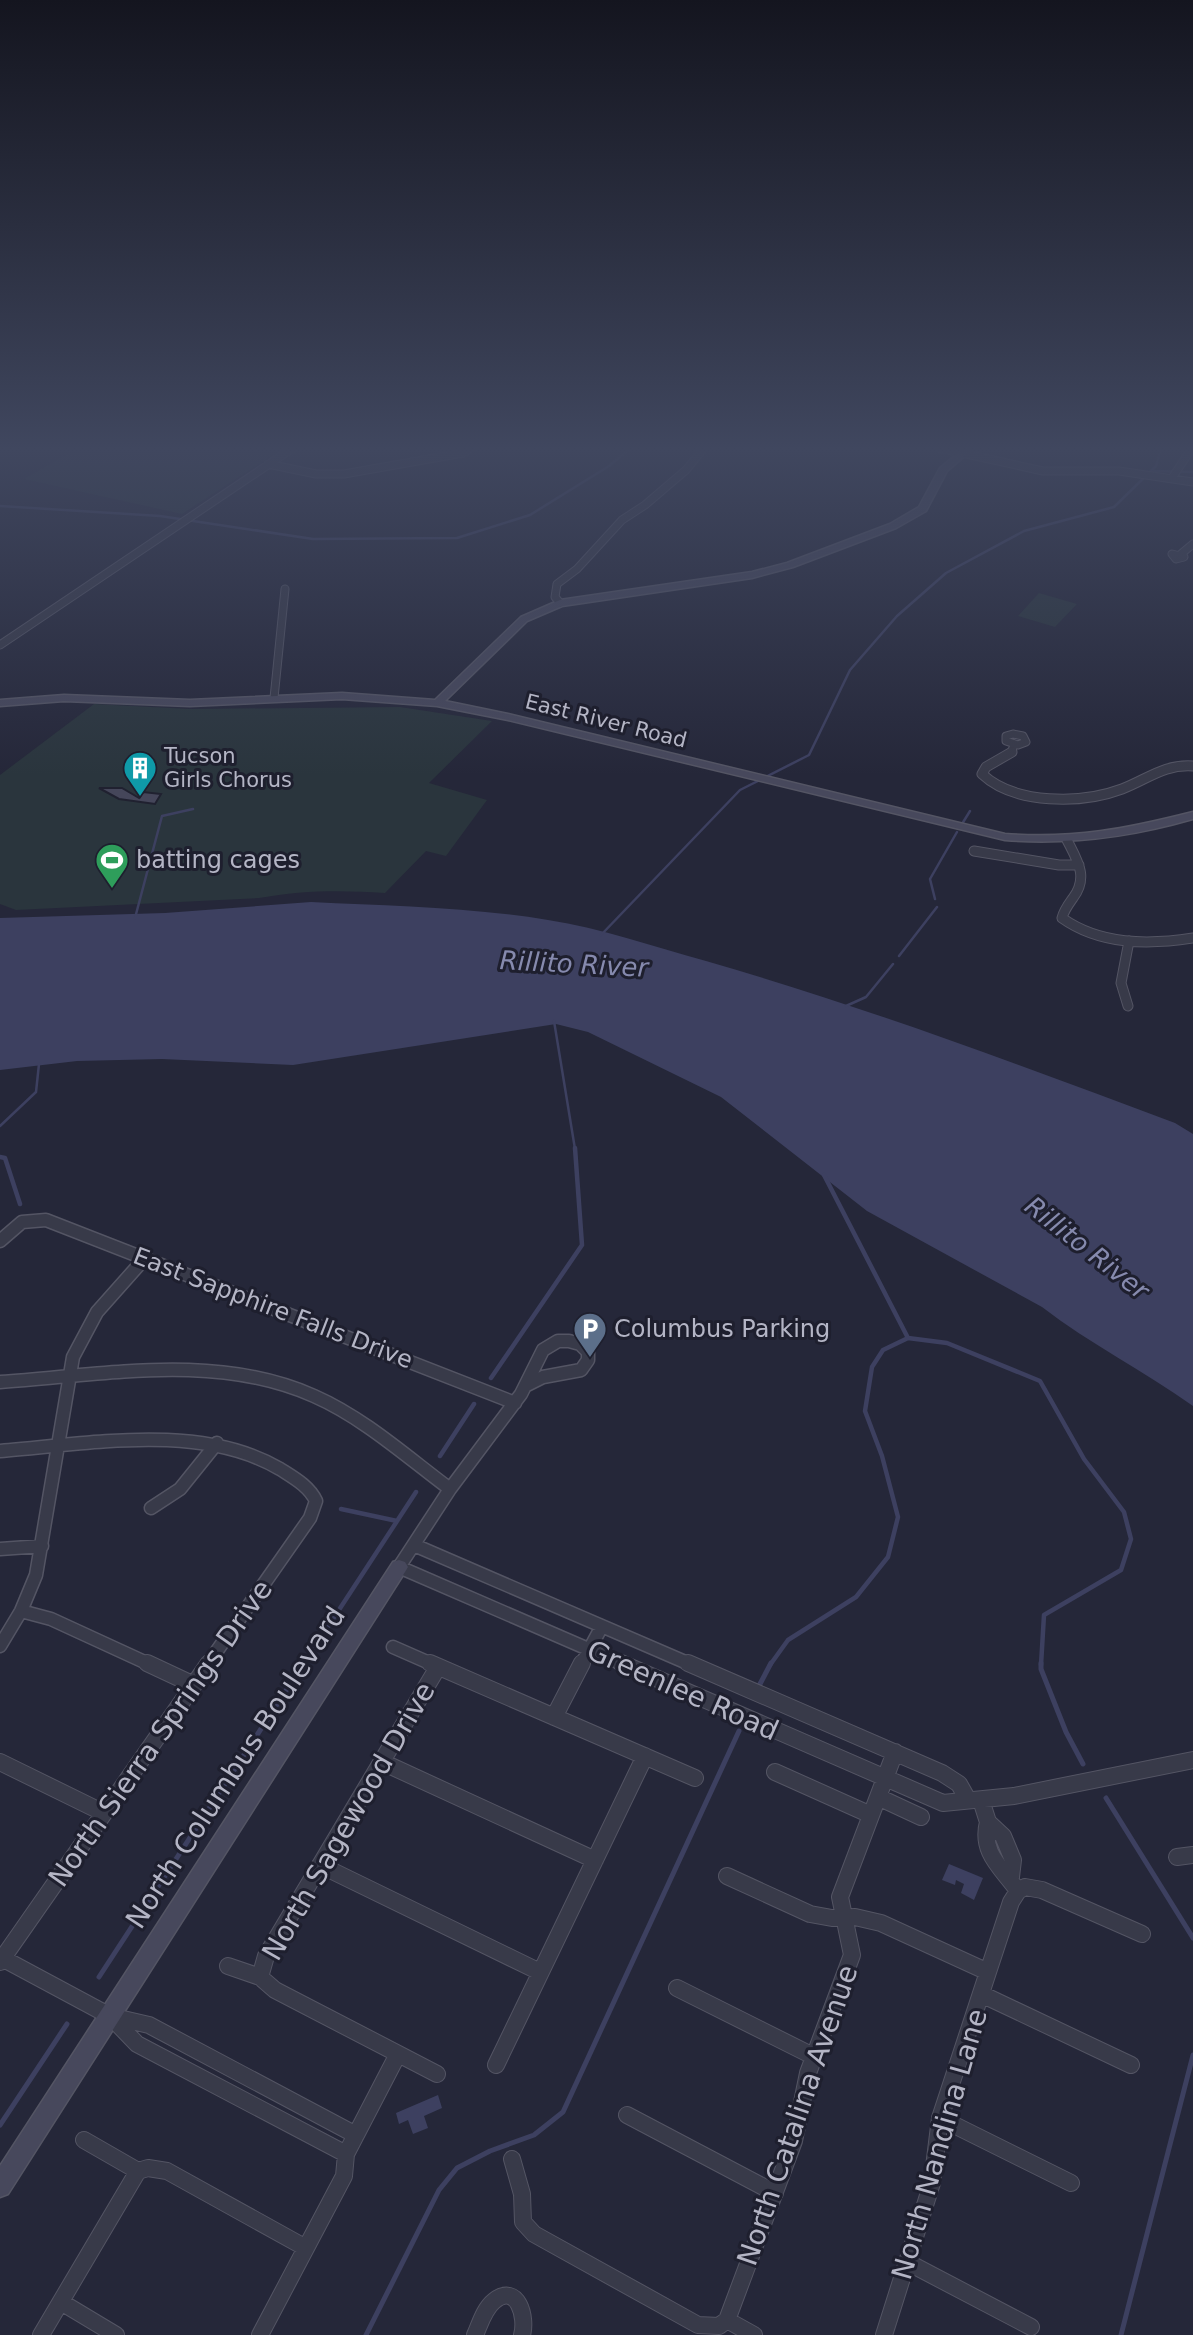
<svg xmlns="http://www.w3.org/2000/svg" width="1193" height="2335" font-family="'DejaVu Sans',sans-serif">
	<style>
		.green { fill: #2a353d }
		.water { fill: #3d4060 }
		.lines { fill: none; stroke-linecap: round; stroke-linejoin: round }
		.stream-far2 { stroke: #3d4060; stroke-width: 2.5 }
		.stream-far1 { stroke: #3d4060; stroke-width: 4.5 }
		.stream { stroke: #3d4060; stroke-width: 5 }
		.building { fill: #45465a; stroke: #202130; stroke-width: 2 }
		.street-far3-casing { stroke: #545564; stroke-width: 9 }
		.street-far2-casing { stroke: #545564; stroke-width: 11 }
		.street-far1-casing { stroke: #545564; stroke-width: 15 }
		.street-casing { stroke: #545564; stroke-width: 18 }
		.secondary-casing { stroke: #545564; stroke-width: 3 }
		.street-far3 { stroke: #383a49; stroke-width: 7 }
		.street-far2 { stroke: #383a49; stroke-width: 9 }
		.street-far1 { stroke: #383a49; stroke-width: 12 }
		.street { stroke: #383a49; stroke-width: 16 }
		.secondary { fill: #47485c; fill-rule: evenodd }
		.labels { text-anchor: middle; stroke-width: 6; stroke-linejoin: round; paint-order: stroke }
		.far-street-label { font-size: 21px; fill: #b4b5c5; stroke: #1e1f2e }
		.far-poi-label { font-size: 21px; fill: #b4b5c5; stroke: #1e1f2e; text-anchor: start }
		.poi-label { font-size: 24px; fill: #b4b5c5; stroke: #1e1f2e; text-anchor: start }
		.street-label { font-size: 24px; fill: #b4b5c5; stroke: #1e1f2e }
		.water-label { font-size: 26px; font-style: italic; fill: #868aae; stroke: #1e1f2e }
		.near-street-label { font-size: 28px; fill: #b4b5c5; stroke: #1e1f2e }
	</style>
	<rect width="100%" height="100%" fill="#252739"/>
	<path class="green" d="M78,448h194l8,2 -98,64 -158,-35z
		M1039,593l38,11 -22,23 -37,-11z
		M94,704l96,5 210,-2 92,14 -63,62 58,17 -41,56 -20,-5 -41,42c-43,-3 -83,-3 -126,5l-243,12 -16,-6v-129z"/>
	<path class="water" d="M311,902c79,4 159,5 237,18 53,8 106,27 158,41 160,46 314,104 469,162l18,11v272c-49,-35 -103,-62 -151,-99l-175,-96 -146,-114 -133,-65 -32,-8 -263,41 -131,-6 -85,2 -77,9v-152l165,-5z
		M949,1864l34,14 -9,22 -13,-7 3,-9 -8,-4 -1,5 -13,-5z
		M438,2095l4,13 -18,8 4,12 -15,6 -5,-14 -9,4 -3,-11z"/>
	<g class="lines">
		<path class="stream-far2" d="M1153,471l40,1
			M0,506l160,10 153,23 144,-1 73,-23 79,-49 22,-18
			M962,824l8,-13
			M935,899l-5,-20 27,-47
			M135,918l27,-102 31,-7
			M601,935l139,-145 69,-35 41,-85 47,-54 49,-43 78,-42 90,-24 42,-41 5,-18
			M899,956l38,-49
			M846,1006l20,-9 27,-33
			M554,1021l21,128
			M0,1126l36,-34 3,-28"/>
		<path class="stream-far1" d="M0,1157l5,1 15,46
			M824,1175l84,163
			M491,1378l91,-133 -7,-97
			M440,1456l34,-52
			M341,1509l56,12
			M303,1665l113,-173
			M770,1665l18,-25 68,-43 32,-40 10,-40 -16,-61 -17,-45 7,-44 11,-17 25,-12 39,5 93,38 44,78 40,53 7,27 -10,31 -77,45 -3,50"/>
		<path class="stream" d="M1041,1663v6l25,63 17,32
			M760,1684l11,-21
			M1106,1798l87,140
			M99,1977l205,-314
			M0,2125l67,-101
			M366,2335l73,-145 18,-22 33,-17 44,-16 29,-23 176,-381
			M1121,2335l72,-280"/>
	</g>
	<path class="building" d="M99,788h23l17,10 4,-6 18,2 -6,10 -36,-5z"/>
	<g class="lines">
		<defs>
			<path id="street-far3" d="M939,448l104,23h76l74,11
				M268,464l48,10h28l119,-21 8,-5
				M1172,478l20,-30
				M1172,554l12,3 -8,2z
				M1181,554l12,-10
				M560,603l-5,-6 2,-13 20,-15 45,-49 23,-15 41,-35 18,-22
				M0,645l293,-197
				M274,698l11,-109
				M1013,734l10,2 3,6 -8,3 -12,-4v-5z
				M1011,753l3,-8"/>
			<path id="street-far2" d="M1012,752l-26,15 -4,7c33,31 100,30 140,15 26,-10 42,-25 71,-23
				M1067,840c10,20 22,37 6,58 -5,7 -9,12 -11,20 38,27 86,27 131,20
				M974,851l85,14h20
				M1128,1006l-7,-23 8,-42"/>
			<path id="street-far1" d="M0,1241l22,-19 24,-2 469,183
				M0,1382c104,-7 215,-30 314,14 50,22 93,61 136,93
				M527,1385l16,-8 38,-7 7,-10v-8l-8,-8 -11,-3h-11l-15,9 -22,44 -71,95 -51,78 226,98
				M0,1451c89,-7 200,-29 280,18 14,9 29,17 36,32l-6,17 -103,147
				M151,1508l29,-19 37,-46
				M414,1545l278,120
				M0,1549l42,-3
				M21,1611l30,8 100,46
				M0,1646l21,-35 15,-36 37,-218 24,-45 48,-54
				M393,1647l41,18
				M581,1665l21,-39"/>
			<path id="street" d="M147,1663l47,22
				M430,1663l265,115
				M621,1663l322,140 71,-7 179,-36
				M688,1663l254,110 17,11 9,16
				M554,1717l28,-54
				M0,1762l104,51
				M382,1762l213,98
				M775,1772l96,43
				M878,1797l43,20
				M981,1800l7,22 15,14 10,24 -2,17
				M1177,1857l16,-2
				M320,1865l220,107
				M727,1876l83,38 22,4 23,-1 26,6 107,49
				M1018,1891l7,-4 17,3 100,44
				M0,1957l110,59
				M0,1962l209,-299
				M228,1966l32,11 15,13 162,84
				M260,1977l6,-21 172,-289
				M677,1988l136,68
				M981,1994l150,71
				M496,2065l149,-309
				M627,2115l148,78
				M940,2118l131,65
				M84,2140l54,31 10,-3 19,3 139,77
				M346,2154l-209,-110 -27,-28 39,9 207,110
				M512,2159l10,35 1,28 11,12 164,91 21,1 8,-6 27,15
				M907,2262l124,65
				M61,2302l55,33
				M727,2320l67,-179 14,-68 44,-118 -12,-58 55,-145
				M41,2335l97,-164
				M260,2335l84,-159 2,-22 52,-100
				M475,2335c5,-11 9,-26 19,-34 24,-19 33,17 28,34
				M884,2335l48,-152 8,-65 71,-216 7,-11c-16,-23 -38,-38 -30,-69"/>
			<path id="secondary" d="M965,448h9l-27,23 -21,40 -30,17 -103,39 -41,11 -190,28 -35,15 -82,80 63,13 497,120c70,5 121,-5 188,-22v7c-62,18 -123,26 -188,21l-497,-120 -71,-14 -95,-7 -152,7 -126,-5 -64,5v-6l64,-5 126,5 152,-7 93,7 86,-83 39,-17 192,-28 35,-9 103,-39 29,-17 21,-39z
				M399,1560l6,2 3,5 -3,5 -397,622 -8,3v-31l393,-604z"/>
		</defs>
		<use href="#street-far3" class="street-far3-casing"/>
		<use href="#street-far2" class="street-far2-casing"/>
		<use href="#street-far1" class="street-far1-casing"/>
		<use href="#street" class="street-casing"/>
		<use href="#secondary" class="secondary-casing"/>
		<use href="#street-far3" class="street-far3"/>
		<use href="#street-far2" class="street-far2"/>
		<use href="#street-far1" class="street-far1"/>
		<use href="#street" class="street"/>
		<use href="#secondary" class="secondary"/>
	</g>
	<linearGradient id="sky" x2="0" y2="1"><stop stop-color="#14151f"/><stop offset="0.58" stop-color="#40475f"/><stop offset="1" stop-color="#40475f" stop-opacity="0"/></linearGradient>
	<rect width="1193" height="775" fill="url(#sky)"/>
	<defs>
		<symbol id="building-pin" viewBox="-11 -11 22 30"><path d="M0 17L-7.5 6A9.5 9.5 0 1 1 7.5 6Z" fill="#0f9aa8" stroke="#1e1f2e"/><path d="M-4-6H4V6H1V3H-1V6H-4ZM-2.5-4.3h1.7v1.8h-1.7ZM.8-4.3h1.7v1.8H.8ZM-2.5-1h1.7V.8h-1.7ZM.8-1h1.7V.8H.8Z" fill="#fff"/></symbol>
		<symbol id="stadium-pin" viewBox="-11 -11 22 30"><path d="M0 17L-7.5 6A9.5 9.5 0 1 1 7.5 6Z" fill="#2e9e5b" stroke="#1e1f2e"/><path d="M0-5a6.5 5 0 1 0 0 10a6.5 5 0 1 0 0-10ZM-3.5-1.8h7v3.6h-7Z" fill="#fff"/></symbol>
		<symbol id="parking-pin" viewBox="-11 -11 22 30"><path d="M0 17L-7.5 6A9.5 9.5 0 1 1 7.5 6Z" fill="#5c6f8a" stroke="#1e1f2e"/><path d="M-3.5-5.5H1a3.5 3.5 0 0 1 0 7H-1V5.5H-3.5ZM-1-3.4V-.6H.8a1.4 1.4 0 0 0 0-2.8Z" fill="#fff"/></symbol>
	</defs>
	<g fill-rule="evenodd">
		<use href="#building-pin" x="121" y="749" width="38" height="52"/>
		<use href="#stadium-pin" x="93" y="841" width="38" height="52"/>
		<use href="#parking-pin" x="571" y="1310" width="38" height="52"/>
	</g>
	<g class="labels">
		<g class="far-street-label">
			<text transform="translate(606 721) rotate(14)" y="7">East River Road</text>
		</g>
		<g class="far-poi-label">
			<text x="164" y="763">Tucson<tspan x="164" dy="24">Girls Chorus</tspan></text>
		</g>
		<g class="poi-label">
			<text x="136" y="868">batting cages</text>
			<text x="614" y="1337">Columbus Parking</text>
		</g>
		<g class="street-label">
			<text transform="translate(273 1308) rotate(21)" y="8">East Sapphire Falls Drive</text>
		</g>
		<g class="water-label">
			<text transform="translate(574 964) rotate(3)" y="9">Rillito River</text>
			<text transform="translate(1087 1248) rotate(38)" y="9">Rillito River</text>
		</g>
		<g class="near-street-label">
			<text transform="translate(683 1690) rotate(24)" y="10">Greenlee Road</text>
			<text transform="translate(160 1733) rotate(-55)" y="10">North Sierra Springs Drive</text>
			<text transform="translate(235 1767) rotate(-57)" y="10">North Columbus Boulevard</text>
			<text transform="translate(348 1821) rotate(-60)" y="10">North Sagewood Drive</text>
			<text transform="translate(797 2115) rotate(-71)" y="10">North Catalina Avenue</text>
			<text transform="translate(939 2144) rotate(-74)" y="10">North Nandina Lane</text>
		</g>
	</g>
</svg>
